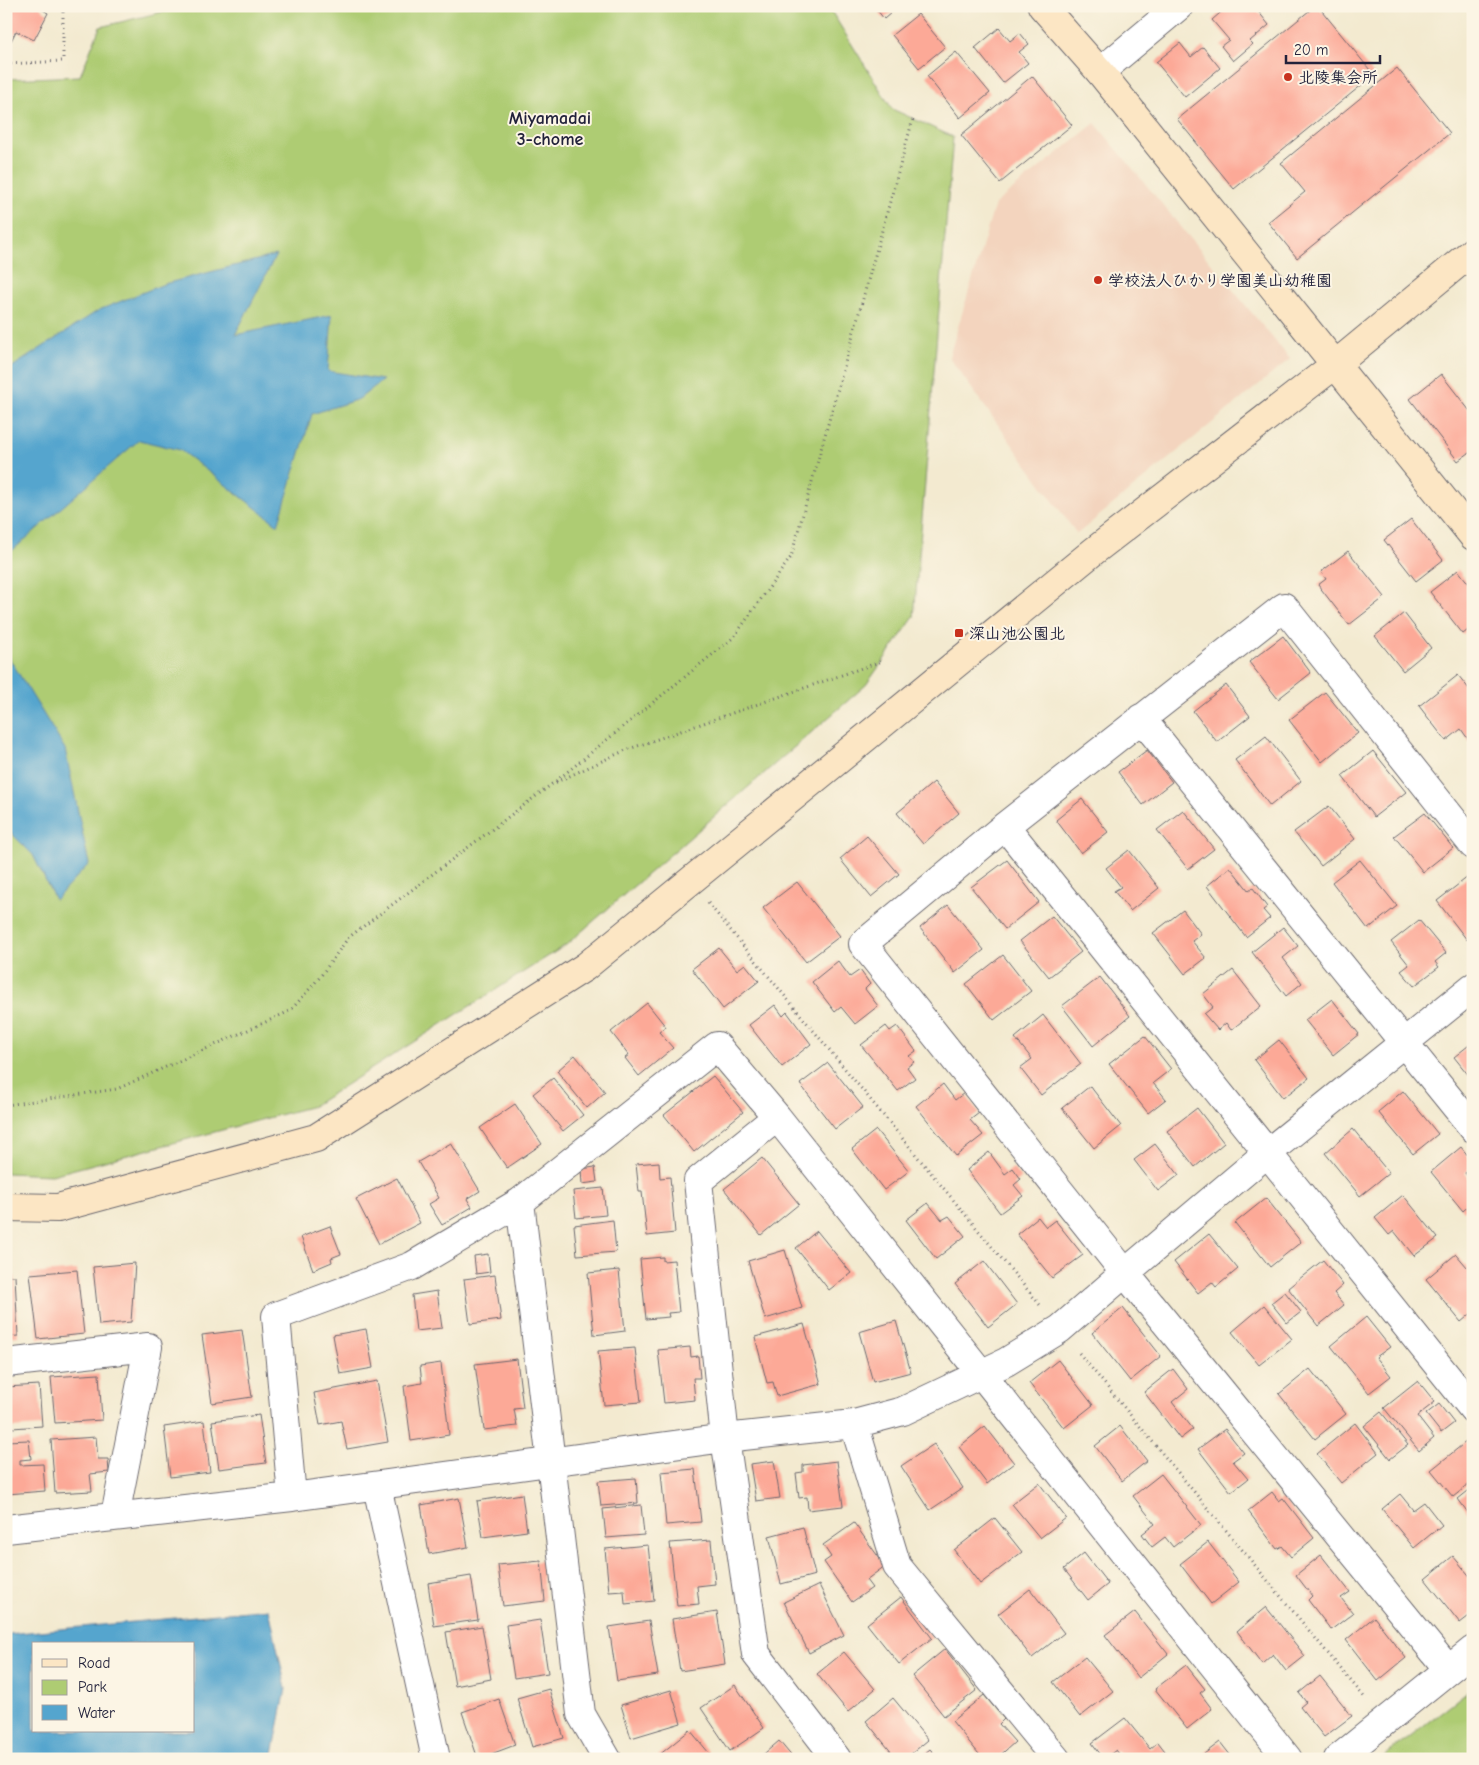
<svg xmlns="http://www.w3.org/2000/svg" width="1479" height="1765" font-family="'Comic Neue','Klee One',sans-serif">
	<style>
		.built { fill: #f3d4be }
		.green { fill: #aecc73; stroke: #687757 }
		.water { fill: #54a5ce; stroke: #3b6484; fill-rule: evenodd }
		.building { fill: #fca997 }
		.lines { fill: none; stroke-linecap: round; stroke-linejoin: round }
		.street-casing { stroke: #6b686f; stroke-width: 30 }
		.secondary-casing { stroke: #6b686f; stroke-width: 30 }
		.path { stroke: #6b686f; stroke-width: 3; stroke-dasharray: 1 4; stroke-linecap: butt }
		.street { stroke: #fff; stroke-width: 28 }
		.secondary { stroke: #fce6c4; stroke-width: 28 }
		.poi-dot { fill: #c8321e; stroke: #fcf5e5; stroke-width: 2 }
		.labels { text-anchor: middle; stroke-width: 4; stroke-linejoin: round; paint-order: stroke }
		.poi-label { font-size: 16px; font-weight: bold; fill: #22223b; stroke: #fcf5e5; text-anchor: start }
		.neighbourhood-label { font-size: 18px; font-weight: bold; fill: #22223b; stroke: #fcf5e5 }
	</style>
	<rect width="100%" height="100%" fill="#fcf5e5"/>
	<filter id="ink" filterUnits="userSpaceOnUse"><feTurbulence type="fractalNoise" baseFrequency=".02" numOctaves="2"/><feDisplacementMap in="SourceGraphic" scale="10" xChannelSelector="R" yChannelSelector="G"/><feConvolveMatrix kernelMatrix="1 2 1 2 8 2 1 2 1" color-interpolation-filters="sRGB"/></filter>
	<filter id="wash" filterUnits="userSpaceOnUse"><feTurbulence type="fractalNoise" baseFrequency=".0096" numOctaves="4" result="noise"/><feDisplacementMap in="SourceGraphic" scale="20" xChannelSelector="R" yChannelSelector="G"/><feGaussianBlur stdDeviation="1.12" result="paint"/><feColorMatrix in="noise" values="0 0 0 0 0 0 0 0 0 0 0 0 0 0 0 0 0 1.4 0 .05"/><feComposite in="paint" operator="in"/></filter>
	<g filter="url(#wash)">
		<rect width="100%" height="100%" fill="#f3ead0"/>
		<path class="built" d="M1095,123l195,236 -213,175 -128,-177 46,-153z"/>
		<path class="green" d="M187,6h641l64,103 61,28 -39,480 -48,68 -300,260 -253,161 -261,69 -46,-2v-1094l74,-3 20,-49z
			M1473,1687v72h-92z"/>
		<path class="water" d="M276,255l-41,80 97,-20 -4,56 55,9 -24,19 -47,15 -34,111 -98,-75 -41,-10 -133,116v-185l93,-61 65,-26z
			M6,653l59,96 24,115 -34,36 -22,-45 -27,-27z
			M269,1609l17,80 -14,70h-266l2,-125zM34,1644h160v87h-160z"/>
		<g id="blocks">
			<path class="building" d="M6,6h35l-1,2 8,5 -14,27 -18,-9 -5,10 -5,-3z
				M874,6h25l-15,13z
				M1228,6h26l15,19 -19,16 3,3 -20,17 -12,-15 8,-6 -17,-20z
				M1315,6h3l56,69 -140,114 -57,-70z
				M918,14l27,33 -26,21 -27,-33z
				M999,28l11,13 10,-8 9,11 -10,8 9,11 -25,20 -28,-35z
				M1180,43l11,14 12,-10 17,21 -35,29 -29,-35z
				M956,52l34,41 -30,25 -33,-42z
				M1397,68l53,65 -153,125 -29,-36 37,-30 -24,-29z
				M1032,76l40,49 -72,58 -39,-48z
				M1441,374l32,41v35l-15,11 -48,-62z
				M1411,519l32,41 -27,21 -32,-41z
				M1348,551l37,46 -36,28 -31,-40 8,-6 -5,-7z
				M1458,570l15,19v37l-10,8 -33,-42z
				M1404,613l27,35 -28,23 -28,-35z
				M1283,636l28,37 -33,26 -29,-37z
				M1458,675l15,19v45l-3,3 -9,-13 -15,12 -27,-35z
				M1226,685l24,31 -33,26 -24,-31z
				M1325,692l33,41 -36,29 -33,-42z
				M1266,736l35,45 -31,25 -35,-46z
				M1147,750l25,32 -29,23 -25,-33z
				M1373,751l33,41 -32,25 -32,-41z
				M934,782l25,31 -36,31 -26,-31z
				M1082,799l26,33 -27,21 -25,-33z
				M1329,806l26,33 -34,27 -27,-34z
				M1183,810l31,39 -26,20 -31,-39z
				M1425,813l28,35 -30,24 -29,-36z
				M867,836l32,38 -28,23 -31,-38z
				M1129,850l30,38 -29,23 -16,-20 7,-4 -15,-19z
				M1007,860l32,42 -34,27 -34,-42z
				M1360,860l37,46 -29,23 -36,-47z
				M1230,867l19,24 4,-3 14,19 -4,3 7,8 -24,19 -39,-51z
				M1473,873v63l-6,4 -30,-39z
				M797,882l43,54 -34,26 -43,-54z
				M948,905l36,45 -29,23 -35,-45z
				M1183,910l18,24 -9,7 14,17 -21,16 -32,-41z
				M1052,916l29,36 -32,25 -29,-36z
				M1419,920l27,33 -11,9 4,5 -25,19 -13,-15 8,-6 -18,-23z
				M1283,927l15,19 -15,12 19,25 -16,13 -34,-44z
				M719,948l18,22 8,-6 14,17 -36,28 -31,-40z
				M1003,955l28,36 -37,29 -28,-36z
				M838,961l12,16 10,-7 10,14 -5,5 13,17 -23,18 -14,-17 -6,5 -23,-30z
				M1233,970l28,36 -30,24 -5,-7 -8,7 -14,-16 9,-7 -10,-13z
				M1100,977l30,39 -37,30 -31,-40z
				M1332,999l27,35 -26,21 -28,-35z
				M647,1003l19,24 -7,5 14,16 -34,28 -14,-18 4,-3 -18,-23z
				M775,1005l8,11 4,-4 24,32 -29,23 -33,-42z
				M1043,1015l38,49 -40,31 -21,-27 12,-9 -17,-21z
				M886,1026l4,5 7,-5 19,25 -7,5 5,6 -7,5 8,11 -17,13 -37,-46z
				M1145,1036l26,33 -18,14 13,16 -18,14 -39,-49z
				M1279,1040l30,38 -26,20 -29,-38z
				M1473,1042v33l-3,2 -16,-20z
				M575,1055l30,37 -18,16 -30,-37z
				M828,1063l35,44 -28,22 -35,-45z
				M713,1076l30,36 -49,40 -30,-37z
				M553,1078l30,37 -20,16 -30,-37z
				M943,1084l12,16 9,-7 15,20 -9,7 13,15 -27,21 -40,-50z
				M1090,1086l31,40 -27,22 -32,-40z
				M1403,1091l35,43 -25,20 -35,-42z
				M515,1104l27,40 -35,24 -27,-40z
				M1197,1108l27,35 -29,24 -28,-36z
				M1353,1129l36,44 -29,23 -35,-43z
				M876,1130l33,41 -25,19 -32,-41z
				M451,1143l29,48 -13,8 5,8 -30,18 -13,-21 10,-6 -21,-36z
				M1155,1144l24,31 -21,16 -24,-31z
				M1461,1147l12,15v4l-8,7 8,10v19l-10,9 -32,-39z
				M989,1152l16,22 8,-6 8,11 -7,6 9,11 -23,17 -33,-43z
				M762,1158l37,46 -38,31 -37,-46z
				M659,1162l1,16 10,-1 5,56 -28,3 -5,-44h-3l-3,-28z
				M595,1167l2,15 -15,2 -1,-15z
				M397,1178l23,45 -41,21 -23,-45z
				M603,1188l3,27 -30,3 -3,-27z
				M1403,1195l35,43 -24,18 -20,-25 -5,4 -14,-17z
				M1266,1198l35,44 -31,25 -35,-44z
				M928,1203l14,17 7,-4 16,20 -29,23 -30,-39z
				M1038,1217l8,10 9,-7 28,35 -31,23 -35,-44z
				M613,1220l3,32 -39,3 -3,-30z
				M330,1226l11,28 -10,4 1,4 -19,8 -12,-33z
				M817,1231l34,42 -22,17 -33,-42z
				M1209,1234l29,35 -22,18 -4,-5 -14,11 -24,-31z
				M785,1250l17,58 -37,11 -17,-58z
				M488,1254l2,18 -14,2 -2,-18z
				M1456,1254l17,20v38l-12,10 -35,-43z
				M663,1257v4l11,-1 5,52 -11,1 1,4 -23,2 -6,-60z
				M1323,1260l20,25 -9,8 10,12 -26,21 -30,-38z
				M984,1261l33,43 -29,23 -33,-43z
				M135,1263l-4,59 -32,3 -6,-58z
				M77,1270l7,64 -46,5 -8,-65z
				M619,1270l6,61 -31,4 -6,-62z
				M495,1275l6,45 -31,4 -6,-45z
				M6,1276h9l3,60 -12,1z
				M437,1291l5,37 -26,3 -4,-36z
				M1285,1292l16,20 -14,11 -16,-20z
				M1264,1305l28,34 -33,26 -27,-33z
				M1123,1308l38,48 -31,25 -38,-48z
				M1366,1317l24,30 -14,10 15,19 -22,17 -38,-47z
				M896,1321l15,51 -38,10 -14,-50z
				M804,1324l17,60 -44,12 -4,-14 -6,1 -12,-46z
				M366,1329l7,39 -33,6 -7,-39z
				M242,1330l10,67 -40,6 -10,-68z
				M690,1347l1,10 7,-1 2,22h-7l2,22 -31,3 -6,-53z
				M635,1348l6,54 -37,3 -6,-54z
				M517,1359l6,49 -9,1 3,17 -33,4 -9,-66z
				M1058,1360l35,45 -29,23 -35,-45z
				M441,1363l8,72 -38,6 -7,-55 18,-3 -2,-17z
				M1173,1369l15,20 -16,13 21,27 -13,10 -36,-47z
				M1310,1369l36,45 -31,25 -36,-45z
				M99,1374l3,46 -47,3 -4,-46z
				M377,1381l11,61 -41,7 -6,-28 -21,4 -6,-32z
				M1418,1381l17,21 -18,14 17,22 -15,13 -35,-43z
				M39,1385l3,41 -30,2 -1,-5h-5v-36z
				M1439,1404l15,19 -13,10 -15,-19z
				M1381,1412l27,33 -18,14 -26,-33z
				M259,1415l7,48 -47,6 -7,-48z
				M204,1421l6,51 -40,5 -6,-50z
				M1355,1423l23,30 -37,30 -24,-29z
				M985,1426l29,37 -27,21 -28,-37z
				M1120,1426l27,35 -25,20 -27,-35z
				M1225,1429l19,24 -11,8 15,18 -17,13 -33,-43z
				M96,1437l2,22h10l1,13 -19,2 2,17 -37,2 -4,-53z
				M29,1440l2,19 -11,1v5l23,-1 2,27 -38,3 -1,-53z
				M1467,1441l6,7v33l-20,16 -22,-27z
				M934,1444l29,44 -33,22 -29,-44z
				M774,1461l6,37 -24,3 -6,-37z
				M837,1461l6,45 -35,4 -1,-13 -8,1 -3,-25 7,-1v-7z
				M695,1469l6,53 -35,3 -5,-53z
				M1161,1474l40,51 -28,22 -8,-10 -13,10 -10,-13 13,-10 -22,-28z
				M636,1478l2,25 -37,3 -3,-25z
				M1039,1483l27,35 -26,20 -28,-34z
				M1473,1487v24l-4,3 -11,-15z
				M1272,1492l7,9 4,-3 31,40 -23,19 -9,-11 -5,3 -29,-38z
				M522,1494l5,37 -44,6 -6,-36z
				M1400,1494l13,16 11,-8 18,23 -28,23 -32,-39z
				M459,1498l9,49 -39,7 -8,-49z
				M641,1505l3,30 -38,3 -3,-29z
				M995,1518l27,34 -42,32 -26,-34z
				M854,1523l31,43 -19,14 6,8 -20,14 -28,-40 7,-5 -8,-12z
				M803,1527l12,48 -34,9 -12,-48z
				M711,1540l4,44 -18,2 2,18 -22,2 -7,-63z
				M1208,1542l31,40 -28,22 -31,-40z
				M648,1545l6,56 -29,3 -1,-13 -15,1 -4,-43z
				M1084,1553l24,31 -20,16 -24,-31z
				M1321,1555l29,37 -9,6 12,15 -22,17 -23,-30 4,-4 -16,-21z
				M1453,1556l20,24v33l-13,10 -35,-44z
				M541,1561l4,40 -42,5 -5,-41z
				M471,1576l7,44 -44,6 -6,-43z
				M819,1585l25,50 -35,18 -25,-51z
				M1030,1589l34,44 -32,25 -34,-44z
				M901,1597l31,41 -33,26 -32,-40z
				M1266,1607l39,49 -19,15 -13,-17 -11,10 -25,-33z
				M717,1612l8,52 -45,7 -8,-52z
				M1135,1612l33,42 -30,24 -33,-43z
				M1374,1617l32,41 -28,23 -32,-41z
				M540,1620l8,53 -34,5 -8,-53z
				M649,1621l9,54 -41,6 -8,-54z
				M482,1626l9,53 -36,7 -9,-54z
				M945,1649l32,41 -33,26 -32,-40z
				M844,1652l31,37 -27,23 -31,-38z
				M1085,1657l28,34 -33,26 -27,-35z
				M1186,1665l19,24 -5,4 12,16 -25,20 -32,-40z
				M1320,1676l32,40 -28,21 -24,-30 6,-5 -7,-9z
				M735,1685l29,43 -34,23 -29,-43z
				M549,1689l15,49 -32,9 -15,-49z
				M671,1690l10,33 -50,15 -10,-33z
				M984,1695l20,24 -5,5 16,18 -19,17h-13l-31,-38z
				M893,1698l35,42 -23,19h-8l-31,-38z
				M499,1699l16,46 -37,14 -16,-47z
				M1125,1718l25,31 8,-7 13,17h-48l-7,-9 -12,9 -12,-16z
				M690,1730l24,29h-54l-2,-3z
				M779,1741l15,18h-36z
				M1220,1742l11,14 -4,3h-25l-2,-2z
				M930,1749l9,10h-21z"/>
		</g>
	</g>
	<g filter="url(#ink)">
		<use href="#blocks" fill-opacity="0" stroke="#6b686f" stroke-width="1"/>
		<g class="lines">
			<defs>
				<path id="street" d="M1100,72l79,-66
					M1141,718l332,410
					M1005,826l468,583
					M1473,845l-189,-238 -279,219 -142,118 262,329 141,-119 207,-167
					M777,1117l-79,64 27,257 31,216 81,105
					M520,1202l61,512 26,45
					M6,1363l142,-16 -33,169
					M854,1424l43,142 159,193
					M377,1486l59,273
					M292,1497l-16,-181 136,-50 108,-64 197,-156 60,71 511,642
					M6,1529l286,-32 433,-59 129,-14 49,-13 103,-49 54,-33 65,-56 323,396
					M1338,1759l135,-109"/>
				<path id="secondary" d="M1042,6l58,66 373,464
					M6,1207l52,1 258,-70 269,-171 509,-416 242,-187 137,-113"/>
			</defs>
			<use href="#street" class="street-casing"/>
			<use href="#secondary" class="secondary-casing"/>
			<path class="path" d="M6,64l57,-3v-55
				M556,781l178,-144 57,-80 122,-438
				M708,903l332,402
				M6,1105l111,-16 173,-78 30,-34 28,-39 204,-154 74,-34 256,-89
				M1079,1353l286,345"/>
			<use href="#street" class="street"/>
			<use href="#secondary" class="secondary"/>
		</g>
	</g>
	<g class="poi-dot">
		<circle cx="1288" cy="77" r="5"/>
		<circle cx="1098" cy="280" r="5"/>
		<rect x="954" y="628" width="10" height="10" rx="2.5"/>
	</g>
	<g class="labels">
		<g class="poi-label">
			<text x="1298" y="83">北陵集会所</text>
			<text x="1108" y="286">学校法人ひかり学園美山幼稚園</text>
			<text x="969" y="639">深山池公園北</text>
		</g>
		<g class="neighbourhood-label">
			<text x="550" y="124">Miyamadai<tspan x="550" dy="21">3-chome</tspan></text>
		</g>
	</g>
	<rect width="1479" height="1765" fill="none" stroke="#fcf5e5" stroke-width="25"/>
	<rect x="32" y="1642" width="162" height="90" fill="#fcf5e5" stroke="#a5a1a1"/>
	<rect x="42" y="1659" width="25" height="8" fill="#fce6c4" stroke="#a5a1a1"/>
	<text x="78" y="1668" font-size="15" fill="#22223b">Road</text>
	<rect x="42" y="1680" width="25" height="15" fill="#aecc73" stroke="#a5a1a1"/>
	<text x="78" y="1692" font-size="15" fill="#22223b">Park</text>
	<rect x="42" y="1705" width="25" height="15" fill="#54a5ce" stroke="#a5a1a1"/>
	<text x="78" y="1718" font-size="15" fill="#22223b">Water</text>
	<path d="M1286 55v8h94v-8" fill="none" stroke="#22223b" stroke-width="2.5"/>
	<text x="1294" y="55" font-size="15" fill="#22223b" stroke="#fcf5e5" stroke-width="4" paint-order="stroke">20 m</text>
</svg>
